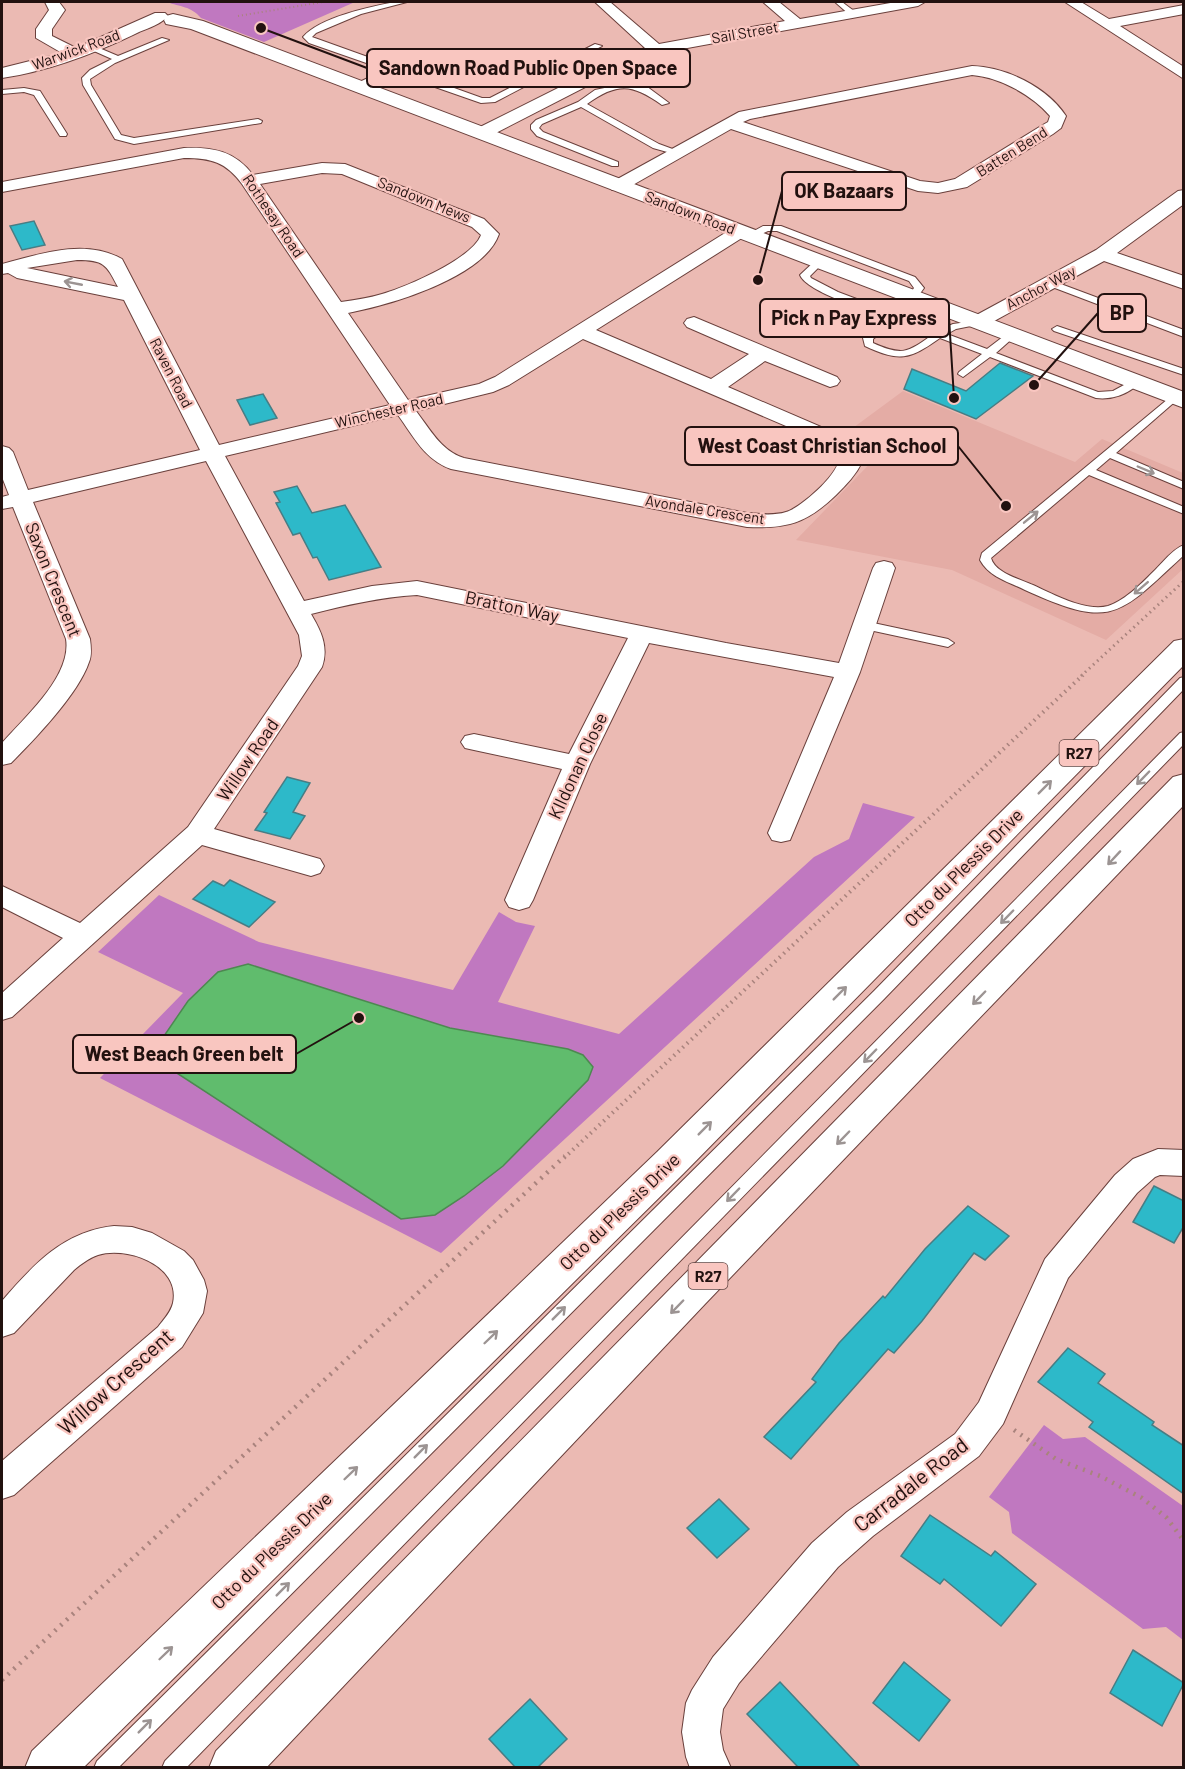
<svg xmlns="http://www.w3.org/2000/svg" width="1185" height="1769" font-family="Barlow,sans-serif">
	<style>
		.built { fill: #e4aca5 }
		.green { fill: #c078c0 }
		.water { fill: #60bc6d; stroke: #4d8951; stroke-width: 1.5 }
		.building { fill: #2db9c9; stroke: #477d84; stroke-width: 1.5 }
		.lines { fill: none; stroke-linecap: round; stroke-linejoin: round }
		.lane-casing { stroke: #6a403c; stroke-width: 2 }
		.street-casing { stroke: #6a403c; stroke-width: 2 }
		.secondary-casing { stroke: #6a403c; stroke-width: 2 }
		.primary-casing { stroke: #6a403c; stroke-width: 2 }
		.path-far3 { stroke: #a9837d; stroke-width: 2; stroke-dasharray: 1 3; stroke-linecap: butt }
		.path-far2 { stroke: #a9837d; stroke-width: 3; stroke-dasharray: 1.5 4; stroke-linecap: butt }
		.path-far1 { stroke: #a9837d; stroke-width: 4; stroke-dasharray: 1.5 4.5; stroke-linecap: butt }
		.path { stroke: #a9837d; stroke-width: 4.5; stroke-dasharray: 2 6; stroke-linecap: butt }
		.lane { fill: #fff; fill-rule: evenodd }
		.street { fill: #fff; fill-rule: evenodd }
		.secondary { fill: #fff; fill-rule: evenodd }
		.primary { fill: #fff; fill-rule: evenodd }
		.oneway { stroke: #9c9493 }
		.labels { text-anchor: middle; stroke-width: 4.5; stroke-linejoin: round; paint-order: stroke }
		.far-street-label { font-size: 15px; fill: #22110f; stroke: #f9c6c0 }
		.shield { fill: #f9c6c0; stroke: #624744; stroke-width: 1.5 }
		.shield-label { font-size: 16px; font-weight: bold; fill: #22110f }
		.street-label { font-size: 18px; fill: #22110f; stroke: #f9c6c0 }
		.near-street-label { font-size: 21px; fill: #22110f; stroke: #f9c6c0 }
		.leader { fill: none; stroke: #22110f; stroke-width: 2 }
		.callout-dot { fill: #22110f; stroke: #f9c6c0; stroke-width: 2 }
		.callout { fill: #f9c6c0; stroke: #22110f; stroke-width: 2 }
		.callout-label { font-size: 20px; text-anchor: middle; font-weight: bold; fill: #22110f }
	</style>
	<rect width="100%" height="100%" fill="#ebbab3"/>
	<path class="built" d="M903,391l172,71 27,-23 81,34v96l-77,71 -154,-70 -156,-30 87,-90 -37,-17z"/>
	<path class="green" d="M167,2h188l-91,40 -63,-24c-10,-12 -21,-11 -34,-16z
		M863,803l52,14 -474,436 -341,-175 83,-85 -85,-41 61,-57 100,47 194,48 46,-78 17,10 19,4 -37,76 121,32 195,-177 35,-18z
		M1044,1425l19,14 22,-2 98,69v134l-17,-13 -23,2 -131,-96 -3,-21 -20,-15z"/>
	<path class="water" d="M248,964l202,64 118,21 15,6 10,12 -5,13 -85,86 -39,30 -29,19 -34,4 -238,-155 1,-28 24,-35 30,-29z"/>
	<path class="building" d="M34,221l11,24 -23,5 -12,-24z
		M1000,363l33,13 -57,43 -72,-30 8,-20 54,22z
		M263,394l14,24 -27,7 -13,-25z
		M297,486l15,27 33,-8 36,62 -52,13 -12,-23 -4,1 -13,-25 -7,2 -17,-32 4,-1 -6,-10z
		M287,777l23,6 -17,29 12,4 -15,23 -35,-9 12,-17 -3,-1z
		M230,880l45,22 -26,25 -56,-28 20,-18 11,5z
		M1154,1186l30,15v25l-10,17 -41,-21z
		M968,1206l41,30 -24,24 -11,-7 -52,68 -28,32 -6,-4 -97,110 -27,-22 52,-55 -4,-3 27,-36 44,-47 2,2 40,-49z
		M1068,1348l37,26 -7,9 56,39 -2,3 32,21v48l-95,-67 4,-5 -55,-40z
		M719,1499l30,30 -32,29 -30,-30z
		M930,1515l61,41 4,-5 41,33 -35,42 -57,-47 -4,5 -39,-28z
		M1133,1650l51,33 -22,43 -52,-33z
		M904,1662l46,38 -31,41 -46,-38z
		M780,1682l80,85h-62l-51,-53z
		M530,1699l37,40 -29,28h-23l-26,-28z"/>
	<g class="lines">
		<defs>
			<path id="lane" d="M395,2h12l-46,12 -45,19 -4,4 170,61h8l105,-54 7,2 -107,56 -14,1 -172,-60 -6,-6c17,-20 67,-30 92,-35z
				M835,2h7l16,12 -7,2z
				M162,38l7,2 -54,23 -25,16 1,6 30,50 13,3 124,-19 4,2 -1,2 -127,21 -19,-5 -32,-54 -1,-7 8,-8 22,-11 -27,-12 7,-2 26,11z
				M628,83l18,3 23,17 -7,2c-30,-21 -44,-23 -75,-1l72,40 19,7v4l-25,-7 -72,-41 -39,17 -3,4 4,4 75,30v4h-6l-75,-30 -6,-7v-4l5,-5 42,-18 17,-12z
				M24,88l16,3 27,43 -1,2h-6l-26,-41 -10,-3 -22,2v-4z
				M763,226h18l134,51 9,11 -8,11h-6l-2,-2 6,-9 -5,-7 -132,-50h-9l-18,8 -5,-3z
				M816,260l8,2 -14,14 1,2 27,14 101,38 14,-6 28,-4v4l-25,5 -9,5 40,15 21,-16h6v4l-18,16 102,39 15,-1 22,-12 5,3c-11,12 -27,18 -44,16l-106,-41 -27,20 -5,-3 1,-2 23,-18 -42,-16c-31,22 -41,24 -75,8l-2,-8 25,-20c-19,-7 -81,-26 -88,-43zM896,321l36,14c-25,18 -30,21 -59,8v-4z
				M1050,280l134,50v7l-137,-52 -2,-2z
				M1057,326l127,43v6l-130,-44 -2,-2z
				M1174,394l5,3 -1,2 -62,54 68,29v7l-74,-31 -14,12 88,37v7l-95,-39 -98,83c4,15 29,21 42,27 20,9 52,27 75,21 18,-6 35,-24 48,-37 8,-8 17,-20 28,-24v10c-66,61 -71,75 -159,35 -16,-8 -36,-13 -45,-30l2,-7z
				M864,621l84,18 6,4 -6,4 -88,-19 -2,-3z
				M1184,677v12l-300,310 -766,769h-24l3,-7 777,-770 306,-313z
				M1184,732v12l-998,1024h-24l3,-7 1015,-1028z"/>
			<path id="street" d="M45,2h14l6,8 -13,19v7l24,12 79,-35h10l3,3c-7,8 -19,12 -29,16 -43,21 -90,39 -137,46v-10l60,-15 -26,-15v-9l13,-19z
				M595,2h15l49,42 126,-23 -22,-19h16l21,17 96,-17h29l-7,4 -258,47 -30,11 -142,73h-12l-2,-4 2,-4 142,-71 27,-10z
				M1065,2h16l28,17 75,-14v9l-64,12 64,41v12z
				M972,66c34,1 75,21 94,50l-5,12 -8,6 -86,53 -29,6 -20,-2 -187,-62 -107,61h-12l-3,-4 3,-4 127,-70zM972,75c27,2 60,20 78,41l-2,6 -7,4 -86,53 -17,4 -18,-2 -177,-59 7,-3z
				M379,73l8,5 -2,3 -24,11 -8,-5 2,-3z
				M184,148c29,-1 51,3 69,27l69,-12 23,1 139,55 15,15c-15,44 -110,71 -151,79l60,87 71,-16 16,-7 238,-149h12l3,4 -3,4 -149,94 115,49 38,-25 -62,-27 -3,-4 3,-4 7,-2 143,60 3,4 -3,4 -7,2 -65,-26 -37,26 114,49 14,11 6,15c-6,13 -16,23 -26,33 -29,28 -49,34 -89,32l-296,-58c-26,-9 -37,-32 -53,-54l-173,41 79,145 68,-15 45,-5 309,62 113,20 34,-95 3,-5 8,-2 8,2 3,5 -35,104 -70,168 -9,2 -9,-2 -4,-7 66,-156 -185,-34 -59,121 -57,136 -4,7 -10,3 -10,-3 -4,-7 57,-131 -88,-19 -9,-2 -4,-6 4,-6 9,-2 95,20 59,-116 -211,-43c-36,2 -71,10 -106,19 10,17 18,33 11,53l-108,162 106,30 4,7 -4,7 -9,3 -109,-31 -190,172 -10,3v-27l61,-55 -61,-31v-21l78,37 108,-96 110,-161 4,-10 -3,-21 -93,-174 -173,41 57,137c1,8 2,16 -1,23 -10,31 -55,78 -78,101l-9,2v-22c23,-26 70,-67 64,-104l-53,-132 -11,2v-12l7,-2 -7,-18v-31l7,2 4,4 15,38 172,-40 -76,-150 -107,-22 -9,-5 -6,1v-10c38,-10 83,-26 120,-5l97,186 171,-40 -148,-221c-16,-22 -31,-26 -58,-26l-182,34v-10zM322,173l20,1 130,53 9,8c-9,24 -75,52 -99,59 -13,4 -27,6 -41,8l-81,-118zM77,260c27,0 29,4 41,27l-91,-19zM583,339l245,105 11,11c4,16 -38,53 -53,57 -12,4 -27,2 -39,1l-283,-55c-23,-7 -34,-29 -48,-47l77,-19 16,-7z
				M1184,190v14l-67,49 67,23v13l-80,-28 -119,65h-14l-3,-4 3,-4 125,-68 82,-59z
				M1158,1149l26,1v26l-24,-1 -5,2 -18,16 -69,85 -65,146 -24,32 -106,80 -35,31 -99,116 -16,26 -3,23 3,18 8,18h-41l-4,-11 -4,-25 4,-29 6,-13 21,-33 99,-114 35,-31 108,-78 24,-32 66,-143 70,-84 18,-16z
				M114,1226l18,1 20,6 32,18 9,9 11,20 3,11 -4,22 -21,34 -168,148 -12,4v-38l156,-134c6,-8 13,-15 15,-24 8,-38 -46,-57 -75,-48 -9,3 -17,9 -24,15l-60,63 -12,4v-36c31,-36 62,-70 112,-75z"/>
			<path id="secondary" d="M173,14l30,7 981,371v16l-993,-379 -25,-5 -2,-4 2,-4z"/>
			<path id="primary" d="M1184,639v26l-501,509 -600,594h-58l7,-17 625,-599 517,-511z
				M1184,774v31l-479,499 -439,464h-57l7,-17 957,-974z"/>
		</defs>
		<use href="#lane" class="lane-casing"/>
		<use href="#street" class="street-casing"/>
		<use href="#secondary" class="secondary-casing"/>
		<use href="#primary" class="primary-casing"/>
		<path class="path-far3" d="M238,16l85,-14"/>
		<path class="path-far2" d="M1081,676l103,-95"/>
		<path class="path-far1" d="M564,1158l519,-483"/>
		<path class="path" d="M1014,1430l42,29 44,17 42,22 24,19 18,24
			M2,1680l563,-524"/>
		<use href="#lane" class="lane"/>
		<use href="#street" class="street"/>
		<use href="#secondary" class="secondary"/>
		<use href="#primary" class="primary"/>
	</g>
	<defs><path id="oneway-shaft" d="M-6 0H5M1.5-3L5.5 0L1.5 3" fill="none" stroke-width="1.6" stroke-linecap="round" stroke-linejoin="round" transform="scale(1.5)"/></defs>
	<g class="oneway">
		<use href="#oneway-shaft" transform="translate(73 283) rotate(-169)"/>
		<use href="#oneway-shaft" transform="translate(1146 470) rotate(23)"/>
		<use href="#oneway-shaft" transform="translate(1031 517) rotate(-39)"/>
		<use href="#oneway-shaft" transform="translate(1141 588) rotate(139)"/>
		<use href="#oneway-shaft" transform="translate(1143 778) rotate(134)"/>
		<use href="#oneway-shaft" transform="translate(1045 787) rotate(-45)"/>
		<use href="#oneway-shaft" transform="translate(1114 858) rotate(133)"/>
		<use href="#oneway-shaft" transform="translate(1007 917) rotate(134)"/>
		<use href="#oneway-shaft" transform="translate(840 993) rotate(-45)"/>
		<use href="#oneway-shaft" transform="translate(979 998) rotate(134)"/>
		<use href="#oneway-shaft" transform="translate(870 1056) rotate(134)"/>
		<use href="#oneway-shaft" transform="translate(705 1128) rotate(-45)"/>
		<use href="#oneway-shaft" transform="translate(843 1138) rotate(134)"/>
		<use href="#oneway-shaft" transform="translate(733 1195) rotate(134)"/>
		<use href="#oneway-shaft" transform="translate(677 1307) rotate(134)"/>
		<use href="#oneway-shaft" transform="translate(559 1313) rotate(-45)"/>
		<use href="#oneway-shaft" transform="translate(491 1337) rotate(-44)"/>
		<use href="#oneway-shaft" transform="translate(421 1451) rotate(-45)"/>
		<use href="#oneway-shaft" transform="translate(351 1473) rotate(-44)"/>
		<use href="#oneway-shaft" transform="translate(283 1589) rotate(-45)"/>
		<use href="#oneway-shaft" transform="translate(166 1653) rotate(-44)"/>
		<use href="#oneway-shaft" transform="translate(145 1726) rotate(-45)"/>
	</g>
	<g class="labels">
		<g class="far-street-label">
			<text transform="translate(745 33) rotate(-10)" y="5">Sail Street</text>
			<text transform="translate(76 50) rotate(-20)" y="5">Warwick Road</text>
			<text transform="translate(1012 152) rotate(-32)" y="5">Batten Bend</text>
			<text transform="translate(424 200) rotate(22)" y="5">Sandown Mews</text>
			<text transform="translate(690 213) rotate(21)" y="5">Sandown Road</text>
			<text transform="translate(273 216) rotate(56)" y="5">Rothesay Road</text>
			<text transform="translate(1041 288) rotate(-28)" y="5">Anchor Way</text>
			<text transform="translate(171 373) rotate(63)" y="5">Raven Road</text>
			<text transform="translate(389 411) rotate(-13)" y="5">Winchester Road</text>
			<text transform="translate(705 510) rotate(9)" y="5">Avondale Crescent</text>
		</g>
		<g class="shield">
			<rect x="1059.5" y="740" width="39" height="26" rx="4.5"/>
			<rect x="688.5" y="1263" width="39" height="26" rx="4.5"/>
		</g>
		<g class="shield-label">
			<text x="1079" y="759">R27</text>
			<text x="708" y="1282">R27</text>
		</g>
		<g class="street-label">
			<text transform="translate(53 580) rotate(68)" y="6">Saxon Crescent</text>
			<text transform="translate(512 607) rotate(12)" y="6">Bratton Way</text>
			<text transform="translate(248 760) rotate(-56)" y="6">Willow Road</text>
			<text transform="translate(578 766) rotate(-65)" y="6">KIldonan Close</text>
			<text transform="translate(964 868) rotate(-45)" y="6">Otto du Plessis Drive</text>
			<text transform="translate(620 1212) rotate(-44)" y="6">Otto du Plessis Drive</text>
			<text transform="translate(272 1551) rotate(-44)" y="6">Otto du Plessis Drive</text>
		</g>
		<g class="near-street-label">
			<text transform="translate(116 1382) rotate(-42)" y="7">Willow Crescent</text>
			<text transform="translate(911 1485) rotate(-38)" y="7">Carradale Road</text>
		</g>
	</g>
	<path class="leader" d="M261 28L367 68M758 280L782 191M1034 385L1098 313M954 398L949 318M1006 506L958 446M359 1018L296 1054"/>
	<g class="callout-dot">
		<circle cx="261" cy="28" r="6"/>
		<circle cx="758" cy="280" r="6"/>
		<circle cx="1034" cy="385" r="6"/>
		<circle cx="954" cy="398" r="6"/>
		<circle cx="1006" cy="506" r="6"/>
		<circle cx="359" cy="1018" r="6"/>
	</g>
	<g class="callout">
		<rect x="367" y="49" width="323" height="38" rx="6"/>
		<rect x="782" y="172" width="124" height="38" rx="6"/>
		<rect x="1098" y="294" width="48" height="38" rx="6"/>
		<rect x="760" y="299" width="189" height="38" rx="6"/>
		<rect x="685" y="427" width="273" height="38" rx="6"/>
		<rect x="73" y="1035" width="223" height="38" rx="6"/>
	</g>
	<g class="callout-label">
		<text x="528" y="75">Sandown Road Public Open Space</text>
		<text x="844" y="198">OK Bazaars</text>
		<text x="1122" y="320">BP</text>
		<text x="854" y="325">Pick n Pay Express</text>
		<text x="822" y="453">West Coast Christian School</text>
		<text x="184" y="1061">West Beach Green belt</text>
	</g>
	<rect width="1185" height="1769" fill="none" stroke="#22110f" stroke-width="6"/>
</svg>
